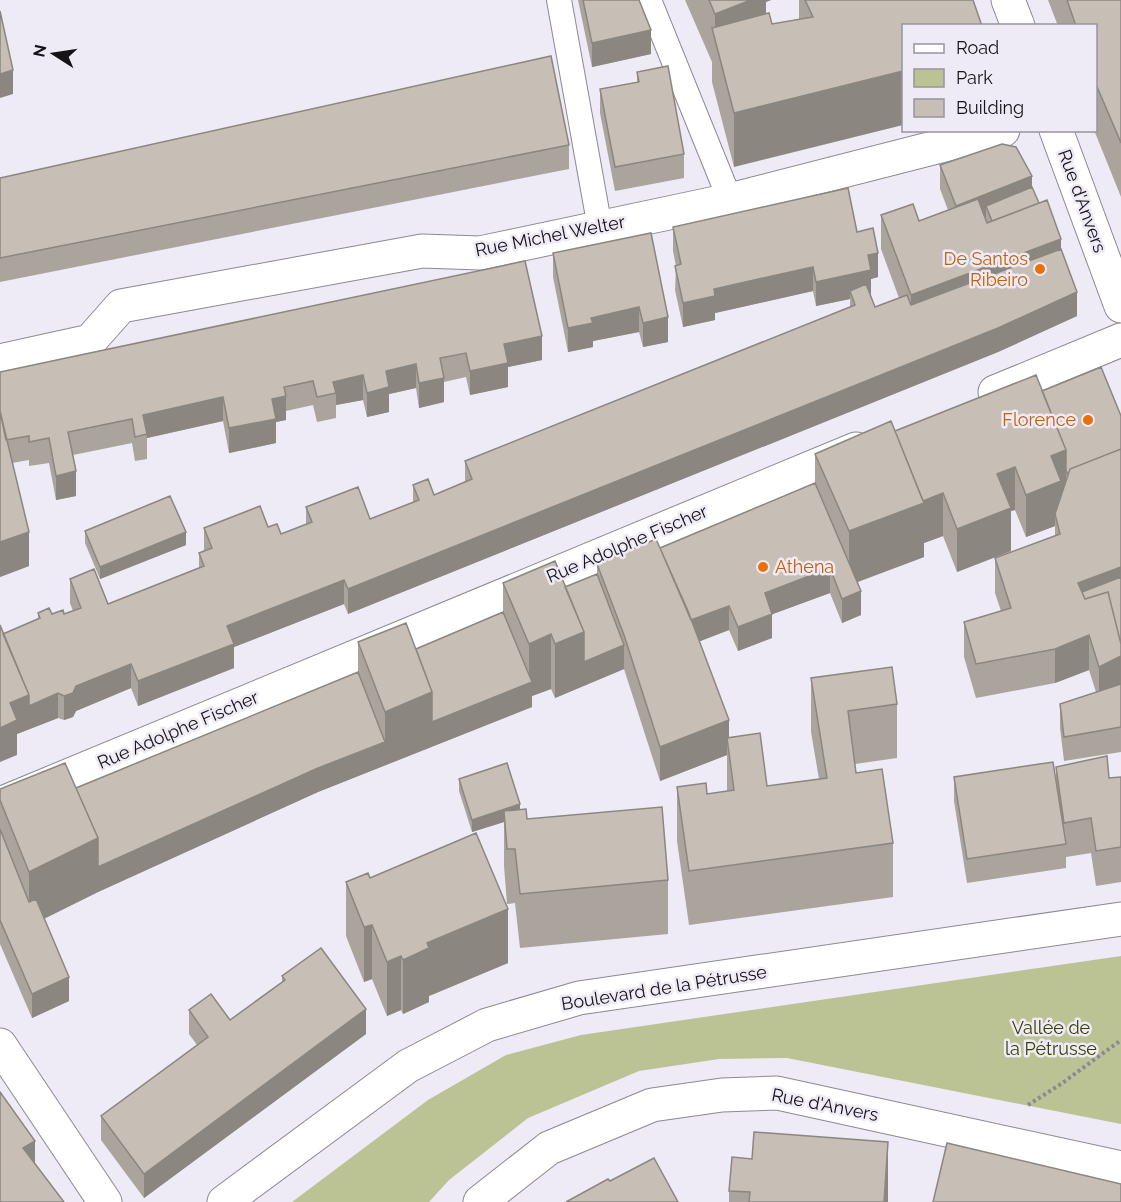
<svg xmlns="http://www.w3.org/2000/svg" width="1121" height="1202" font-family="Raleway,sans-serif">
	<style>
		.green { fill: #bbc395 }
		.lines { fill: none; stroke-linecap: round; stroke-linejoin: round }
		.lane-casing { stroke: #8c8993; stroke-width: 26 }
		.street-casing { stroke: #8c8993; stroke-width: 35 }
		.secondary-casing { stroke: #8c8993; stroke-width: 35 }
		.path { stroke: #8c8991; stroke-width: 4; stroke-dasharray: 3 3; stroke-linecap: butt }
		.lane { stroke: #fff; stroke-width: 24 }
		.street { stroke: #fff; stroke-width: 33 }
		.secondary { stroke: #fff; stroke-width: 33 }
		.wall { fill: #aba49d }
		.shaded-wall { fill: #8b867f }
		.building { fill: #c7bfb6; stroke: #8b867f; stroke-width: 1.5 }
		.food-dot { fill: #e8710a; stroke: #eeeaf6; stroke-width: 2 }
		.labels { text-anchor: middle; stroke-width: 5; stroke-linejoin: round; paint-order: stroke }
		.street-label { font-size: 18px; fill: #151317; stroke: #eeeaf6 }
		.food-label { font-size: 18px; fill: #c56008; stroke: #eeeaf6; text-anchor: end }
		.park-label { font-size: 18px; fill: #393f01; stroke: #eeeaf6 }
	</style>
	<rect width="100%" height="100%" fill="#eeeaf6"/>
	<path class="green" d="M1121,956v168l-334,-66 -68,1 -80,12 -111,47 -79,62 -20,22h-137l136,-102 78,-45 75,-20z"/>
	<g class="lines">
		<defs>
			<path id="lane" d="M559,0l41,228
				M649,0l81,200"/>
			<path id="street" d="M1008,0l10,26
				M1056,130l65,176
				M0,361l90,-20 31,-35 301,-55 58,2 250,-53 273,-70
				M995,392l126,-52
				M0,804l856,-355
				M0,1045l105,157
				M480,1202l69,-54 103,-43 70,-10 55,-2 344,75"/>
			<path id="secondary" d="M224,1202l184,-136 79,-41 92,-27 542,-79"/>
		</defs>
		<use href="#lane" class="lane-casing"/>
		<use href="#street" class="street-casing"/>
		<use href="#secondary" class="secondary-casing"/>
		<path class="path" d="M1028,1105l33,-21 60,-44"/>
		<use href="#lane" class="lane"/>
		<use href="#street" class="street"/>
		<use href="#secondary" class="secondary"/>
	</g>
	<path class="wall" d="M578,0h61l12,54 -59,13z
		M685,0h86l-5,2v12l6,10 27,-5v-19h174l-239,167 -22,-85v-20z
		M1048,0h73v197l-27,-67h1v-104h-37z
		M637,72l47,82v24l-69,13 -15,-78v-24l37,-7z
		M569,145v24l-569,113v-104z
		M940,165l92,22 7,16 22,46 16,67 -79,36 -650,262 -4,-10 -110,43v21l-96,38 -7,-18 -55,23 -3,6 -9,3 -6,-2 -41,16v21l-14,-121 35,-15v-6l26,1 9,-3 -3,-8v-24l38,25 91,-36v-15l5,-2v-23l64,-1 13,7 25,-10v-17l64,12 43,-17v-17l21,10 31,-13v-21l385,-154v-8l-34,7 -3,-15 -98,22v7l-32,7 -8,-37 1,-24 -3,-15v-24l184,5 21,45 -7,2v15h-1l5,13 24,-9 -18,-49v-34l38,6 29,-11 -8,-21z
		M651,233l17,109 -25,5 -4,-15 -46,9v6l-25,5 -15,-75v-24z
		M525,261l17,99 -34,7v20l-38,8 -4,-18 -22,5v20l-25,6 -3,-20 -27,6v18l-22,5 -4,-17 -27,5v13l-19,4 -4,-17 -27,6v9l-10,2v21l-47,10 -6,-32 -76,17v21l-12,2 -3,-18 -59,12 3,41 -20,4 -7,-37 -20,3v-6l-17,3 17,103 -29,11v-205z
		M1042,391l79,25v336l-57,9 -4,-33v-24l36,-12 -7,-22 -34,13 -79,15 -12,-41v-35l37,-11 -6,-18v-35l60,-22v-10l-29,11 -11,-27 -4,1v40l-54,21 -14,-36 -19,7v14l-66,25 3,33 -19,8 -12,-30 -58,21v24l-34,13 -9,-21 -30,11 30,96 38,49 52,-7 -8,-47v-54l86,26v54l-42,6 1,9 37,70v54l-204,28 -12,-84v-54l30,7 20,-3v-36l-67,26 -36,-112 -69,29 -4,-9 -19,7v11l-214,85 -220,100 -54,27 25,82 -37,17 -32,-74v-155l76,-1 282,-116v-30l58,7 87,-37v-29l62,4 32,-13v-10l63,-16 155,-65v-29z
		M85,531l101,14 -86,34 -15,-36z
		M1056,767l53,11 12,-1v105l-25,4 -5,-33 -25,4v11l-99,15 -13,-82v-24l102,2z
		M459,779l61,31 7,9 141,61v54l-148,14 -5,-45 -8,1 -3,-38v-44l-32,10 -13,-41z
		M370,878l138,85 -79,33v6l-26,12 -2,-4 -14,6 -15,-37 -8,3 -18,-46v-54z
		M282,976l84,58 -222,164 -43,-58v-24l96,-71 -8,-11v-24l41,10 52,-38z
		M729,1191l159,5v6h-159z"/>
	<path class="shaded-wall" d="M745,0h26l-5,2v46l-51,-11v-23z
		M651,30v24l-59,13v-24z
		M13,70v24l-13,4v-24z
		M903,71v54l-169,42v-54z
		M1032,176v24l-46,6v12l-30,12v-24z
		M1061,239v34l-150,56v-34z
		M878,253v24l-7,2v15l-19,4 -2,-7v8l-34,7v-24l52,-27z
		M813,267v24l-98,22v7l-32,7v-24l31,-14z
		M1077,292v24l-79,36 -650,262v-25z
		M639,307v25l-46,9v6l-25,5v-24l23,-10z
		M668,317v25l-25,5v-24z
		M542,336v24l-34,7v20l-38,8v-24l34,-27z
		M416,364v24l-27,6v18l-22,5v-24l19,-22z
		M363,375v25l-27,5v-12l-3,-11z
		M444,378v24l-25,6v-25z
		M286,396v24l-10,2v21l-47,10v-25l43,-29z
		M223,397v24l-76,17 -4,-23z
		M1066,450v43l-5,2v29l-6,-10v12l-29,11v-42l25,-39z
		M1015,467v43l-4,1v40l-54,21v-43l40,-55z
		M76,471v25l-20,4v-24z
		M943,493v43l-19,7v14l-75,28v-54z
		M29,532v34l-29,11v-35z
		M186,532v13l-86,34v-12z
		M1121,567v34l-36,33 -7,-51z
		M830,568v25l-65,24v-24z
		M344,580v24l-110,43v21l-96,38v-25l89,-55z
		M861,591v24l-19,8v-24z
		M729,606v24l-41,16v-25z
		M772,614v24l-34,13v-24z
		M584,632l40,13v24l-69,29v-54z
		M551,634v55l-19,7v11l-214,85 -220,100 -69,34v-54l69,-34 220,-70 67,-26v-30l47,-20 97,-8v-40z
		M1089,635v35l-34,13v-34z
		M1121,656v34l-22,11v-34z
		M131,664v24l-55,23 -3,6 -9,3v-24l12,-10z
		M58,693v25l-41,16v21l-17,7v-34l10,-25 19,-8z
		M729,720v34l-2,-16v17l-67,26v-34z
		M520,804v13l-16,-6v11l-32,10v-12z
		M508,909v54l-79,33v6l-26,12v-54l24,-17z
		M372,925v54l-8,3v-55z
		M401,956v54l-14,6v-54z
		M69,977v24l-37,17v-24z
		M366,1009v25l-222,164v-24z
		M35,1141v24l-12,-17z
		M888,1142v60h-4z"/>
	<path class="building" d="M583,0h56l12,30 -59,13z
		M709,0h42l-36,14z
		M805,0h168l9,26h-79v45l-169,42 -22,-85 57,-15 3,11 41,-7z
		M1067,0h54v143l-26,-61v-56h-19z
		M0,11l13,59 -13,4z
		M551,56l18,89 -569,113v-80z
		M668,66l16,88 -69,13 -15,-78 39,-7 -2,-10z
		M1002,144l14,3 16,29 -76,30 -16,-41z
		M1032,187l7,16 -47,18 -6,-15z
		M848,188l9,44 16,-4 5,25 -10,2 3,15 -55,12 -3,-15 -99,22 1,7 -32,7 -8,-37 6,-2 -8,-37z
		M978,199l9,24 60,-23 14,39 -150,56 -30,-80 32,-11 6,17z
		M651,233l17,84 -25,6 -4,-16 -48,11 2,5 -25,5 -15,-75z
		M1061,249l16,43 -79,36 -650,261 -4,-9 -117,46 7,18 -96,37 -7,-17 -55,22 -3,7 -9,3 -6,-3 -29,13v-11l-26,-61 37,-16 -2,-5 11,-5 3,6 11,-4 1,4 17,-6 -11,-29 24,-10 14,35 96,-38 -5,-13 13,-5 -8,-20 56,-22 8,21 9,-3 4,10 31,-12 -6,-15 52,-20 12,32 49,-19 -6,-15 15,-6 6,16 38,-16 -7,-18 390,-156 -5,-14 16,-7 9,23 32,-12 4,10z
		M525,261l17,75 -38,8 4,19 -38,8 -4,-18 -26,5 4,20 -25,5 -3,-19 -30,7 3,16 -22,6 -4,-18 -30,7 3,11 -19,4 -4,-16 -29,6 2,9 -14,3 4,20 -47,9 -6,-31 -80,18 4,19 -12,3 -3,-18 -64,13 8,39 -20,5 -7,-38 -20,4v-6l-23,4 -6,-29v-39z
		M1101,367l20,49v33l-51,20 -2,6 -2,-5v-20l-24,-59z
		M1036,375l30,75 -15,6 10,25 -35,14 -11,-28 -18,7 14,34 -54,21 -14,-36 -20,8 -28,-70z
		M0,411l29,121 -29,10z
		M891,421l33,82 -75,28 -34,-77z
		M1121,449v118l-43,16 7,16 23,-7 13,52v12l-22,11 -10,-32 -34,14 -79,15 -12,-42 47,-14 -16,-50 65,-24 -5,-20 15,-45z
		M815,483l46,108 -19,8 -12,-31 -65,25 7,21 -34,13 -9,-21 -38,14 -31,-72z
		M170,496l16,36 -86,35 -15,-36z
		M656,539l32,72 41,109 -69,27 -36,-112 -27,-71z
		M555,561l29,71 -29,12 -4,-10 -22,10 -26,-61z
		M597,574l27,71 -40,17v-30l-19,-45z
		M1121,577v67l-13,-52 -23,7 -3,-7z
		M503,612l29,70 -100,40v-30l-16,-43z
		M406,623l26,69 -47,20 -27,-70z
		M0,625l29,70 -19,8 7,17 -17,8z
		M892,667l5,37 -49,7 8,62 26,-4 11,74 -204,28 -12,-84 29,-4 1,11 27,-4 -7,-52 33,-5 7,53 60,-8 -16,-100z
		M358,672l27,70 -67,26 -220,99v-29l-22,-50z
		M1121,684v43l-57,10 -4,-33z
		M1107,756l2,22 12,-1v70l-25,4 -5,-33 -27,5 -8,-56z
		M1053,762l13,82 -99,15 -13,-82z
		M65,763l33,75 -69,34 -29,-72v-11z
		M507,763l13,41 -48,16 -13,-41z
		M662,807l6,73 -148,14 -5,-45h-8l-3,-38 22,-2 1,10z
		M0,829l29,73 7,-3 33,78 -37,17 -32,-74z
		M476,833l32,76 -81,34 2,5 -26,12 -2,-4 -14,6 -15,-37 -8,2 -18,-45 22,-9 2,5z
		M321,948l45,61 -222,165 -43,-58 107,-79 -19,-27 22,-16 19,26 55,-40 -3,-4z
		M0,1092l35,49 -12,7 41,54h-64z
		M754,1132l134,10 -4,60h-135l1,-10 -21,-1 3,-34 20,2z
		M947,1143l174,41v18h-188z
		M654,1158l24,44h-112l42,-23 2,2z"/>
	<g class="food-dot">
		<circle cx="1040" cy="269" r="6"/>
		<circle cx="1088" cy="420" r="6"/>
		<circle cx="763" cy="567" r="6"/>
	</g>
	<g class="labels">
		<g class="street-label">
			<text transform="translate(1082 201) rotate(70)" y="6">Rue d'Anvers</text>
			<text transform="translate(550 236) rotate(-11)" y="6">Rue Michel Welter</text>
			<text transform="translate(627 544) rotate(-23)" y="6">Rue Adolphe Fischer</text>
			<text transform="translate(178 730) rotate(-23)" y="6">Rue Adolphe Fischer</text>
			<text transform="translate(664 988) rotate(-9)" y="6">Boulevard de la Pétrusse</text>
			<text transform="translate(825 1105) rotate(11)" y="6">Rue d'Anvers</text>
		</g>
		<g class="food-label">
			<text x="1028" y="265">De Santos<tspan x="1028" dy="21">Ribeiro</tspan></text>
			<text x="1076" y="426">Florence</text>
			<text x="775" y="573" text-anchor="start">Athena</text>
		</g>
		<g class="park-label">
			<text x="1051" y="1034">Vallée de<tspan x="1051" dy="21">la Pétrusse</tspan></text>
		</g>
	</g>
	<rect x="902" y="24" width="195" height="108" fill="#eeeaf6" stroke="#97949d" stroke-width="1.5"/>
	<rect x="914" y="44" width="30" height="9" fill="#ffffff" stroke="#97949d" stroke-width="1.5"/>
	<text x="956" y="54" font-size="18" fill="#151317">Road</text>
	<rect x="914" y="69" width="30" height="18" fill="#bbc395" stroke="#97949d" stroke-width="1.5"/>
	<text x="956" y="84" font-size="18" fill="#151317">Park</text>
	<rect x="914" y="99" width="30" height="18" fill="#c7bfb6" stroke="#97949d" stroke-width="1.5"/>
	<text x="956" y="114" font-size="18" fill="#151317">Building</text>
	<g transform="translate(54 54) rotate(282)" stroke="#eeeaf6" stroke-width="4.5" paint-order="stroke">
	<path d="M0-4.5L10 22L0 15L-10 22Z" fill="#151317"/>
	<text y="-9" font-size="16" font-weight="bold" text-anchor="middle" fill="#151317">N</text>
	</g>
</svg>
